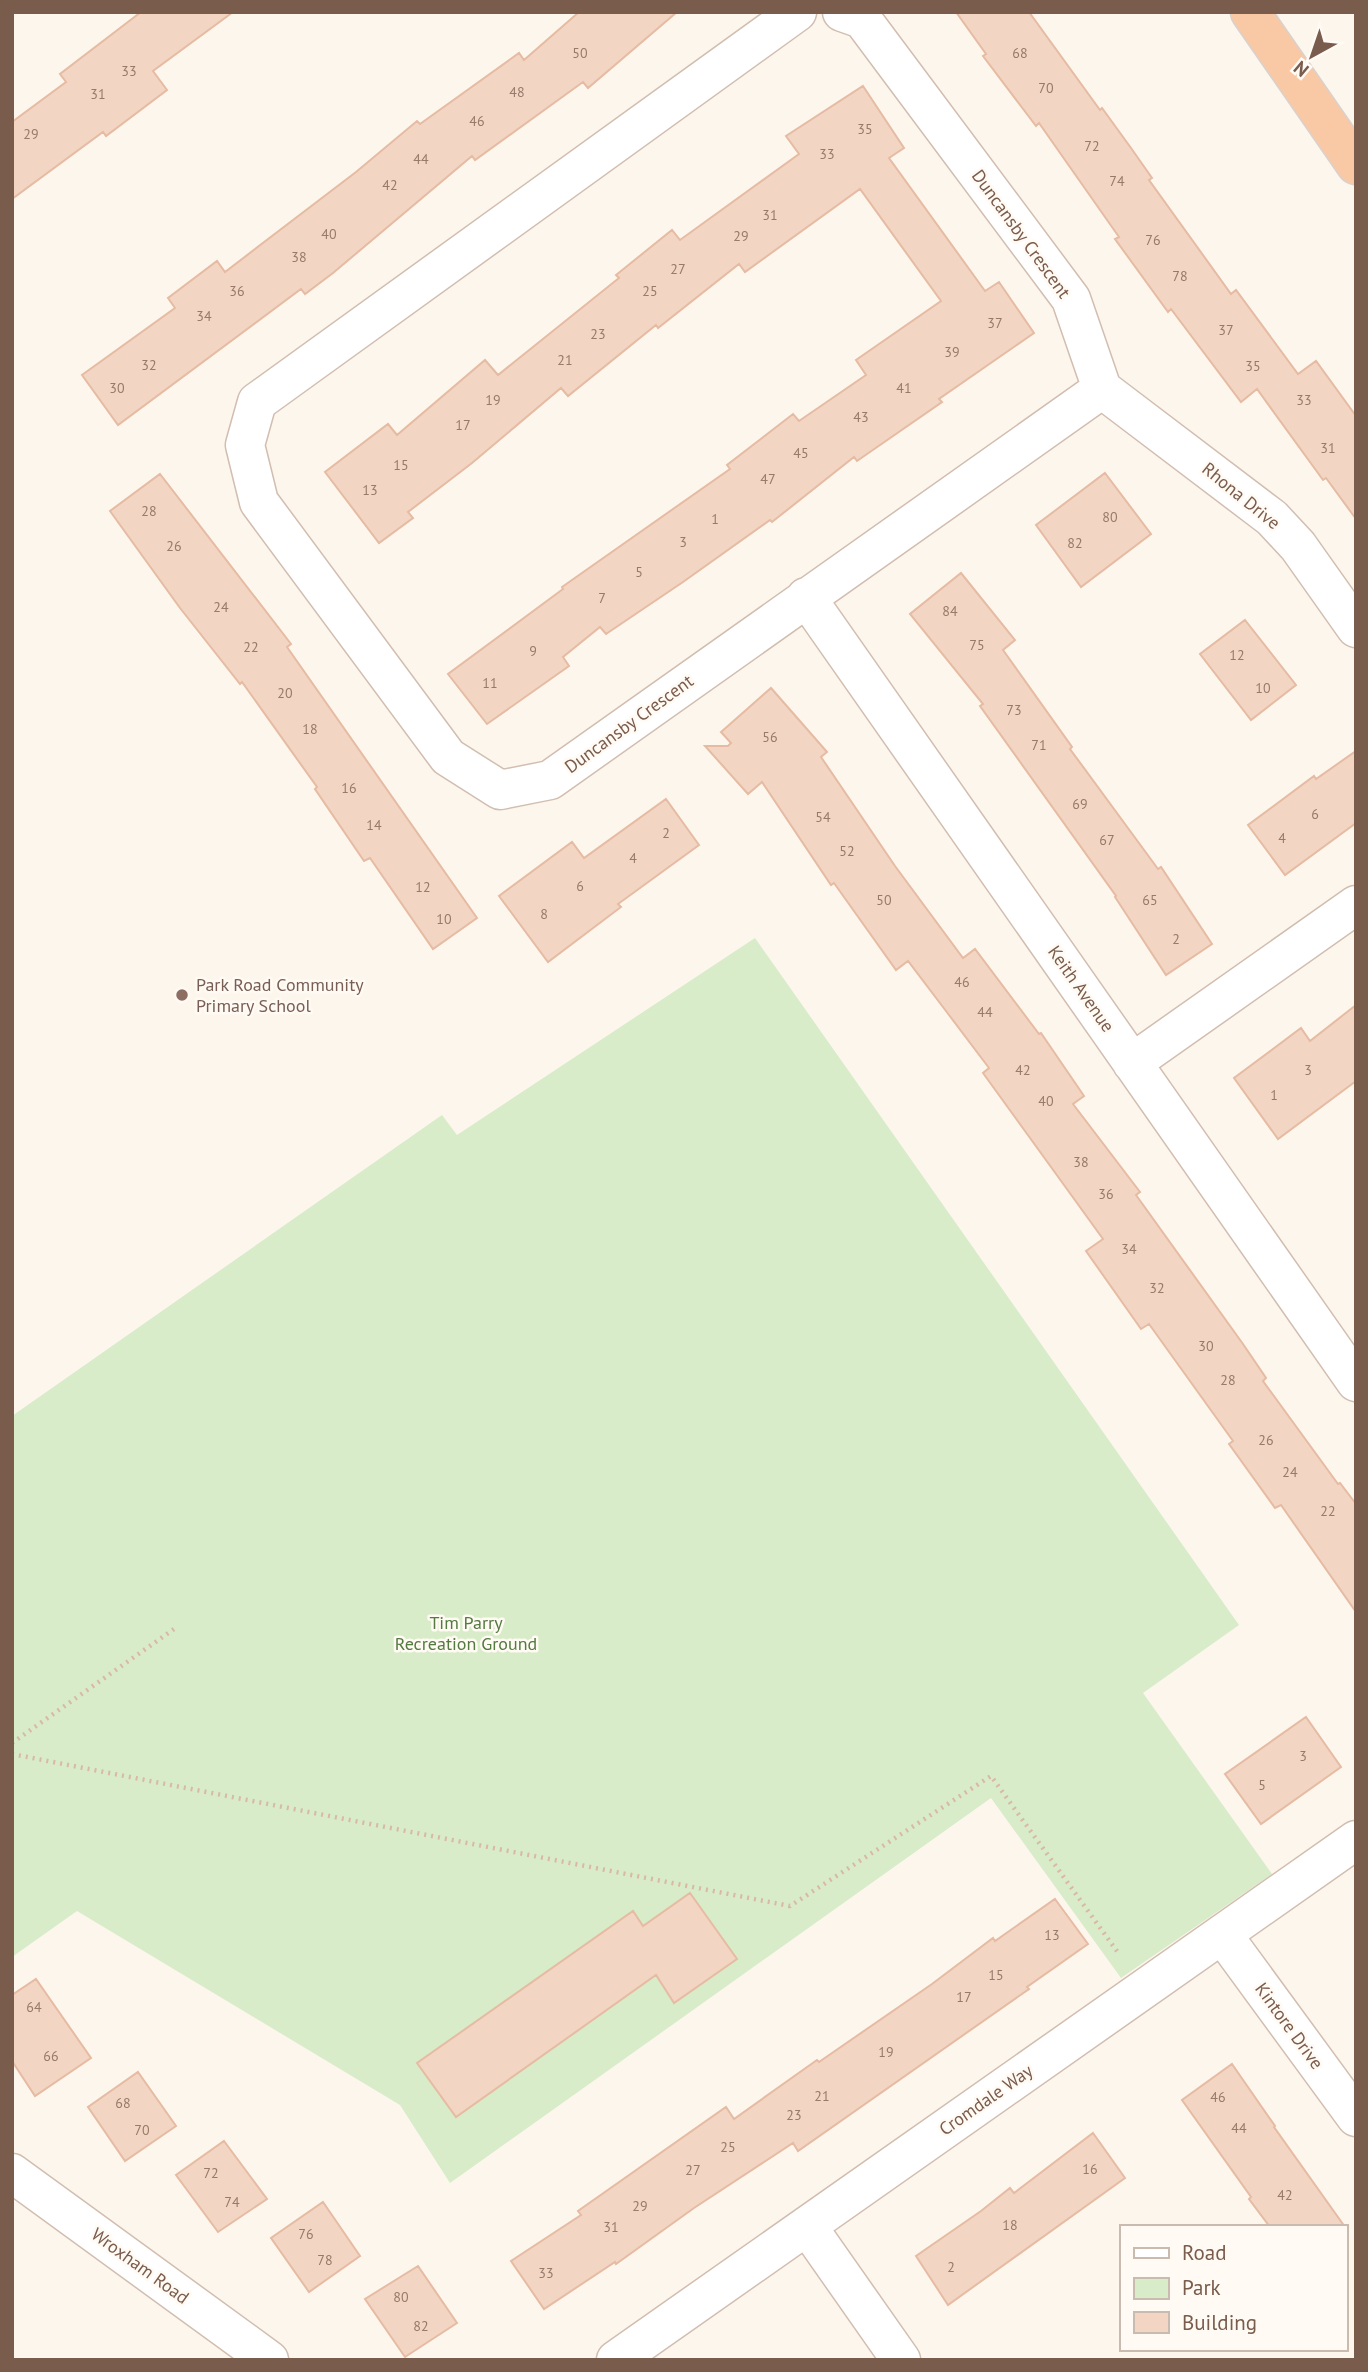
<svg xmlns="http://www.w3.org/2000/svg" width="1368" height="2372" font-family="'PT Sans',sans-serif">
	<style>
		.green { fill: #d8ecc9 }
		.building { fill: #f3d5c3; stroke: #e6bba3; stroke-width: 2 }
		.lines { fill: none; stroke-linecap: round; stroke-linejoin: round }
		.minor-casing { stroke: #d1beb0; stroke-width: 41 }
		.trunk-casing { stroke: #dad1cd; stroke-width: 41 }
		.path { stroke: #d9b8a5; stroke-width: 4.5; stroke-dasharray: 2 5; stroke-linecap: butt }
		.minor { stroke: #fff; stroke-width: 38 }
		.trunk { stroke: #f9c8a4; stroke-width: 38 }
		.education-dot { fill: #8d6e63; stroke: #fffaf3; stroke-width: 2.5 }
		.labels { text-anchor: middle; stroke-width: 5; stroke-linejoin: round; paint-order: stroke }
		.number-label { font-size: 14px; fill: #987a6a }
		.street-label { font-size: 18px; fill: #7a5c4d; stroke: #fffaf3 }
		.education-label { font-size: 18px; fill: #785e54; stroke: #fffaf3; text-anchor: start }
		.park-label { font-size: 18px; fill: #537a41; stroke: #fffaf3 }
	</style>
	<rect width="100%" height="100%" fill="#fdf6ec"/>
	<path class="green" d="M755,938l484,687 -96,68 129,181 -151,104 -130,-180 -541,385 -50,-78 -323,-194 -65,46v-541l430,-301 15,20z"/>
	<path class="building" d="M141,12h92l-80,59 14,19 -61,46 -3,-4 -91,67v-77l54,-40 -6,-8z
		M579,12h98l-89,76 -5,-6 -108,78 -3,-4 -139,117 -28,21 -4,-5 -183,136 -36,-50 93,-67 -7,-10 49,-37 8,11 131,-100 61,-51 3,3 99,-71 5,7z
		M956,12h73l71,98 2,-2 29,40 21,30 -3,2 82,114 5,-4 62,84 18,-13 40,55v103l-30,-41 -3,2 -66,-91 -16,13 -70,-93 -3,3 -53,-73 4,-2 -80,-114 -3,3 -53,-70 3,-2z
		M863,86l41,62 -15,10 96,133 14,-9 35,51 -95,66 3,3 -85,59 -3,-4 -82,65 -2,-2 -87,62 -77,52 -6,-7 -37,30 6,9 -82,58 -39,-50 115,-85 -1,-2 168,-118 -3,-4 66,-51 6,7 67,-46 -10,-15 85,-59 -81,-112 -115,83 -6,-8 -81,64 -2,-3 -88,71 -7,-8 -89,75 -64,49 5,6 -34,25 -54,-71 63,-48 9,11 88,-75 13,15 121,-97 -3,-3 56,-45 8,10 119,-86 -13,-18z
		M1105,473l46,61 -70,53 -45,-62z
		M160,474l131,170 -4,3 190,271 -44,31 -63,-91 -6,3 -49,-72 2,-2 -75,-105 -2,2 -60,-76 -70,-97z
		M961,573l54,67 -12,10 69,97 -2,2 88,120 3,-2 51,77 -46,31 -51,-78 1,-1 -136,-190 3,-2 -73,-90z
		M1245,620l51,65 -45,35 -51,-66z
		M771,688l56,64 -6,5 74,109 68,92 12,-9 64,85 2,-1 43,63 -11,8 67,88 -4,3 107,149 23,34 -3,3 75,103 2,-1 16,21v108l-75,-107 -6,3 -46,-64 4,-3 -84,-117 -8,5 -55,-78 17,-12 -120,-166 6,-5 -40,-53 -41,-54 -12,9 -62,-87 -3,2 -69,-103 -14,12 -43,-48h23l3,-3 -10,-11z
		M1356,751v72l-71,52 -37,-50 66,-49 2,3z
		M666,799l33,46 -81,59 3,3 -73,55 -49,-66 73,-54 12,16z
		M1356,1005v76l-78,58 -44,-61 67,-50 9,13z
		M1306,1717l35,50 -80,57 -36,-50z
		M690,1893l47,66 -63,44 -18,-28 -200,142 -39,-54 216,-152 10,15z
		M1055,1899l33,45 -61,43 2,2 -231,162 -5,-8 -99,65 -78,56 -1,-2 -71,47 -33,-48 70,-46 -3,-4 148,-104 8,12 83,-59 2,2 113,-78 61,-46 2,3z
		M36,1979l55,79 -56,38 -23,-35v-66z
		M1232,2064l43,62 -1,1 71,100h-75l-21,-28 2,-2 -69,-97z
		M138,2072l38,54 -51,35 -37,-54z
		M1093,2133l32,45 -177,127 -32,-49 65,-45 29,-23 4,5z
		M224,2141l43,58 -49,33 -42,-57z
		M323,2202l37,54 -51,36 -38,-54z
		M418,2266l39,57 -52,34 -40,-58z"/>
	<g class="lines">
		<defs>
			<path id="minor" d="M797,12l-540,390 -12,43 14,57 189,255 52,33 50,-10 552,-391 -31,-90 -209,-280 -20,-7
				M1102,389l170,129 26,28 58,82
				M806,597l550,785
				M1132,1063l224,-158
				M1222,1934l134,183
				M12,2173l257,187
				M807,2226l94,134
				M616,2360l740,-520"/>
			<path id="trunk" d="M1250,12l106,153"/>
		</defs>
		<use href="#minor" class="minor-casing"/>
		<use href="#trunk" class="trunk-casing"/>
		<path class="path" d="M12,1743l162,-114
			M12,1754l778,152 201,-130 128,178"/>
		<use href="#minor" class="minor"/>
		<use href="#trunk" class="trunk"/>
	</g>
	<circle class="education-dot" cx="182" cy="995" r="7"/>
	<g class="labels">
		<g class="number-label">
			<text x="580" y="58">50</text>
			<text x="1020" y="58">68</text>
			<text x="129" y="76">33</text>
			<text x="1046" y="93">70</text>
			<text x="517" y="97">48</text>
			<text x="98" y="99">31</text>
			<text x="477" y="126">46</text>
			<text x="865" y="134">35</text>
			<text x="31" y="139">29</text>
			<text x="1092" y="151">72</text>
			<text x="827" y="159">33</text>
			<text x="421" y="164">44</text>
			<text x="1117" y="186">74</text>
			<text x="390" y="190">42</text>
			<text x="770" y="220">31</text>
			<text x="329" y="239">40</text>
			<text x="741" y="241">29</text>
			<text x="1153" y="245">76</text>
			<text x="299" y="262">38</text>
			<text x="678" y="274">27</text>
			<text x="1180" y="281">78</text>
			<text x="237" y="296">36</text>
			<text x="650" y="296">25</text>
			<text x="204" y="321">34</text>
			<text x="995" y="328">37</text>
			<text x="1226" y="335">37</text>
			<text x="598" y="339">23</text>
			<text x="952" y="357">39</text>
			<text x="565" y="365">21</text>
			<text x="149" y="370">32</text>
			<text x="1253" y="371">35</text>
			<text x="117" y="393">30</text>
			<text x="904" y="393">41</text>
			<text x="493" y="405">19</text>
			<text x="1304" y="405">33</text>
			<text x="861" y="422">43</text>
			<text x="463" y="430">17</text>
			<text x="1328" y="453">31</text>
			<text x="801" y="458">45</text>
			<text x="401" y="470">15</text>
			<text x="768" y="484">47</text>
			<text x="370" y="495">13</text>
			<text x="149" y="516">28</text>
			<text x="1110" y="522">80</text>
			<text x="715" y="524">1</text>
			<text x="683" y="547">3</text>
			<text x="1075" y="548">82</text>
			<text x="174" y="551">26</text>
			<text x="639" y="577">5</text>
			<text x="602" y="603">7</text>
			<text x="221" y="612">24</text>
			<text x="950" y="616">84</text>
			<text x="977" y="650">75</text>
			<text x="251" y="652">22</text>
			<text x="533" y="656">9</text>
			<text x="1237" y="660">12</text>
			<text x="490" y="688">11</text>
			<text x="1263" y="693">10</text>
			<text x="285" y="698">20</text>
			<text x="1014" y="715">73</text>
			<text x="310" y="734">18</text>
			<text x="770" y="742">56</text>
			<text x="1039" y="750">71</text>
			<text x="349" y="793">16</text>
			<text x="1080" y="809">69</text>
			<text x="1315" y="819">6</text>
			<text x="823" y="822">54</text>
			<text x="374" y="830">14</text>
			<text x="666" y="838">2</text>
			<text x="1282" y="843">4</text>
			<text x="1107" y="845">67</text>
			<text x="847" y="856">52</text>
			<text x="633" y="863">4</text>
			<text x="580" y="891">6</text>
			<text x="423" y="892">12</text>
			<text x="884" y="905">50</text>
			<text x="1150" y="905">65</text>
			<text x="544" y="919">8</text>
			<text x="444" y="924">10</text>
			<text x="1176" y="944">2</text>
			<text x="962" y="987">46</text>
			<text x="985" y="1017">44</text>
			<text x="1023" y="1075">42</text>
			<text x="1308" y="1075">3</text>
			<text x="1274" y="1100">1</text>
			<text x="1046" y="1106">40</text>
			<text x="1081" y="1167">38</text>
			<text x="1106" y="1199">36</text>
			<text x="1129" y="1254">34</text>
			<text x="1157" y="1293">32</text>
			<text x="1206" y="1351">30</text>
			<text x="1228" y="1385">28</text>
			<text x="1266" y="1445">26</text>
			<text x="1290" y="1477">24</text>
			<text x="1328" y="1516">22</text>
			<text x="1303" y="1761">3</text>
			<text x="1262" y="1790">5</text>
			<text x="1052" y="1940">13</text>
			<text x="996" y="1980">15</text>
			<text x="964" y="2002">17</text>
			<text x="34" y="2012">64</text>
			<text x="886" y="2057">19</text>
			<text x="51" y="2061">66</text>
			<text x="822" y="2101">21</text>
			<text x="1218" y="2102">46</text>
			<text x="123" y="2108">68</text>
			<text x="794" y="2120">23</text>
			<text x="1239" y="2133">44</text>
			<text x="142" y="2135">70</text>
			<text x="728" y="2152">25</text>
			<text x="1090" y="2174">16</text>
			<text x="693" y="2175">27</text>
			<text x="211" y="2178">72</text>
			<text x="1285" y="2200">42</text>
			<text x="232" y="2207">74</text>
			<text x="640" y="2211">29</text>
			<text x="1010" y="2230">18</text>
			<text x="611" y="2232">31</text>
			<text x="306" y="2239">76</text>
			<text x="325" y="2265">78</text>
			<text x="951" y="2272">2</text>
			<text x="546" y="2278">33</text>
			<text x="401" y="2302">80</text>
			<text x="421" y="2331">82</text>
		</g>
		<g class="street-label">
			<text transform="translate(1021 234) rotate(54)" y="6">Duncansby Crescent</text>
			<text transform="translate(1241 496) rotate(39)" y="6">Rhona Drive</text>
			<text transform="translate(629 724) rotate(-36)" y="6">Duncansby Crescent</text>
			<text transform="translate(1081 989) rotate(55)" y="6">Keith Avenue</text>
			<text transform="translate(1289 2026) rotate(54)" y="6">Kintore Drive</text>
			<text transform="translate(986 2100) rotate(-35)" y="6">Cromdale Way</text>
			<text transform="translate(140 2266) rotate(36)" y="6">Wroxham Road</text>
		</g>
		<g class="education-label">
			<text x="196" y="991">Park Road Community<tspan x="196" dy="21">Primary School</tspan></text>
		</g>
		<g class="park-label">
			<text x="466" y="1629">Tim Parry<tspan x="466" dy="21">Recreation Ground</tspan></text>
		</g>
	</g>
	<rect width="1368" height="2372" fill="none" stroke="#7a5c4d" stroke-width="28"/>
	<rect x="1120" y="2225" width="228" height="126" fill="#fffaf3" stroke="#cabbb1" stroke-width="2"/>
	<rect x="1134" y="2248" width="35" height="10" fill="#ffffff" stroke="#cabbb1" stroke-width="2"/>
	<text x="1182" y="2260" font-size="21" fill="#7a5c4d">Road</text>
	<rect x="1134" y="2278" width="35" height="21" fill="#d8ecc9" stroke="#cabbb1" stroke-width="2"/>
	<text x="1182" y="2295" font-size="21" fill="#7a5c4d">Park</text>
	<rect x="1134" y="2312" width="35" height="21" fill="#f3d5c3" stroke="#cabbb1" stroke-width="2"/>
	<text x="1182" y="2330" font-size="21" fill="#7a5c4d">Building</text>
	<g transform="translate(1312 56) rotate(220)" stroke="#fffaf3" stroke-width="5" paint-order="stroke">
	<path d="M0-5L12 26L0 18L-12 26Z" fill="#7a5c4d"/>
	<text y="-10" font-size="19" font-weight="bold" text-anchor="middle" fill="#7a5c4d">N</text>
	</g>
</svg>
